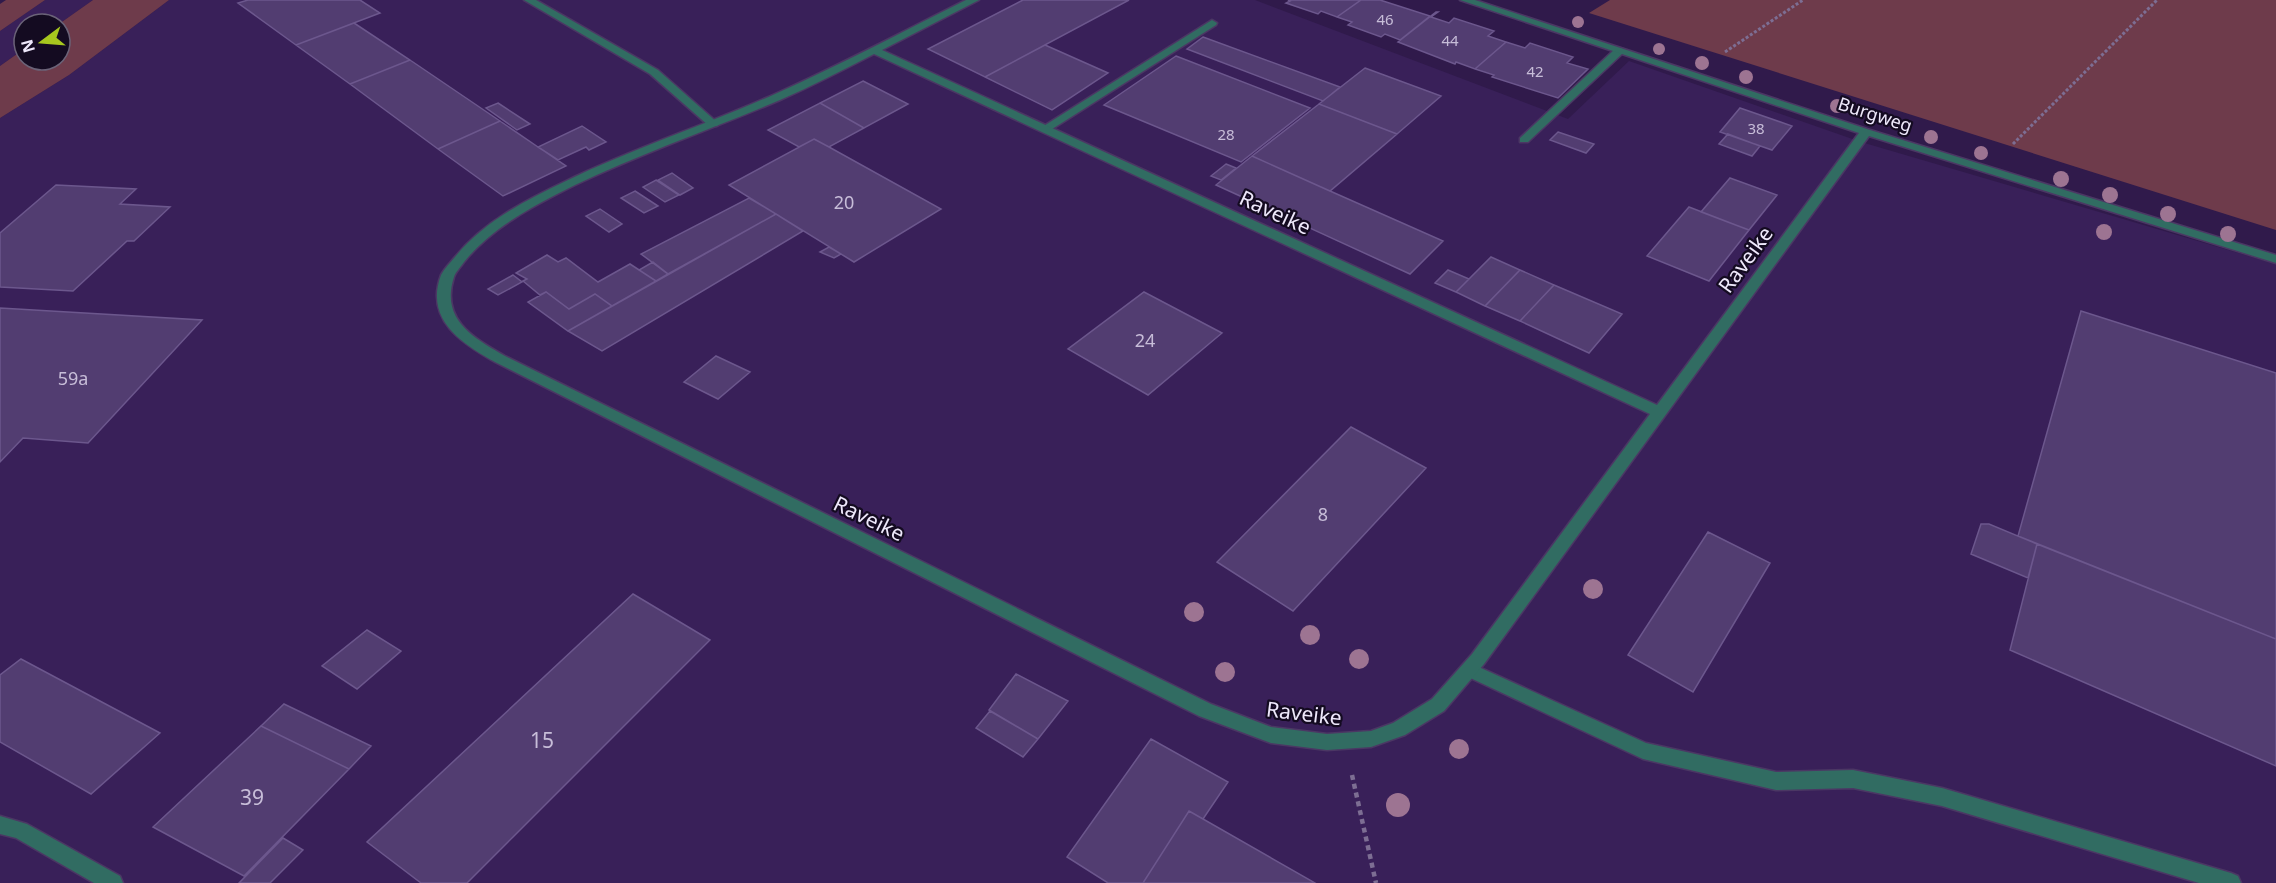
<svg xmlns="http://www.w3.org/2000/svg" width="2276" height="883" font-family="'Noto Sans',sans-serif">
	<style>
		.built { fill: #392059 }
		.green { fill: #6e3b4b }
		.building { fill: #523d71; stroke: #6c578d; stroke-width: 1.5 }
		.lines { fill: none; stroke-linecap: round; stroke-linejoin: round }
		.lane-casing { stroke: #4b3764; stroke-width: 3 }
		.street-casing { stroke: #4b3764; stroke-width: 3 }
		.path-far1 { stroke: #7d6e93; stroke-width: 3; stroke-dasharray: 3 2; stroke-linecap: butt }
		.path { stroke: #7d6e93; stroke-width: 4.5; stroke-dasharray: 5 4; stroke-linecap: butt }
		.lane { fill: #316c62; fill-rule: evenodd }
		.street { fill: #316c62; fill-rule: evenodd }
		.tree { fill: #9d7492 }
		.labels { text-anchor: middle; stroke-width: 4.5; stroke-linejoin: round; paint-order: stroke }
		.far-number-label { font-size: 15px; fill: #c7bdd8 }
		.far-street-label { font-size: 18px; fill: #eee8fb; stroke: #140b21 }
		.number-label { font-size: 18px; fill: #c7bdd8 }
		.street-label { font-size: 21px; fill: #eee8fb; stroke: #140b21 }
		.near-number-label { font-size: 21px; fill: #c7bdd8 }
	</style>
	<rect width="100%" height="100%" fill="#301a4b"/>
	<path class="built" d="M45,0h48l-34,24h-35v25l-24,17v-35z
		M169,0h1086l313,119 61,-58 232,81 415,122v619h-2276v-765l69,-43z"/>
	<path class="green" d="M6,0h39l-45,31v-27z
		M93,0h76l-100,75 -69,43v-52l24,-17v11h36l-1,-36z
		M1610,0h666v230l-687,-217z"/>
	<path class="building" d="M248,0h112l20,13 -84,32 -58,-42z
		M1023,0h106l-144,77 -57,-28z
		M1288,0h73l-24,17 -16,-6 -3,3 -32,-11 4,-2z
		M1361,0h19l50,16 -30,24 -15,-6 -4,3 -33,-12 4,-3 -15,-5z
		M1436,12h2l-7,5 18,6 5,-5 40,13 -6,5 18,6 -31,27 -19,-7 -1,2 -57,-22z
		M354,23l56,37 -60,24 -54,-39z
		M1203,37l137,50 -17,14 -136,-52z
		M1506,42l19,6 5,-5 43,14 -6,6 21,6 -30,29 -66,-21 2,-2 -19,-6z
		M1045,45l63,28 -56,37 -67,-33z
		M1176,56l134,52 -69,54 -137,-57z
		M410,60l90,61 -62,28 -88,-65z
		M1365,68l76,28 -44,38 -78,-30z
		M863,81l45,23 -44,24 -44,-25z
		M498,103l32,21 -13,6 -31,-22z
		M820,103l44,25 -35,19 -15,-8 -15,8 -31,-17z
		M1319,104l78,30 -67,57 -78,-35z
		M1740,108l52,18 -20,24 -52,-18z
		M500,121l38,26 28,19 -63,30 -65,-47z
		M582,126l24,16 -17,8 -3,-3 -28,13 -20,-13z
		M1558,132l36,12 -8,9 -36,-13z
		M1728,134l32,12 -8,10 -33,-12z
		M814,139l15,8 112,62 -87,53 -125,-77z
		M1252,156l78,35 113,50 -33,33 -194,-89z
		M1226,164l10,4 -15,12 -10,-4z
		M672,173l21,15 -13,7 -22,-15z
		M1730,178l47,17 -28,35 -48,-18z
		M656,180l23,15 -14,7 -22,-15z
		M56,185l80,4 -16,15 50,3 -36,34h-7l-54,50 -73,-4v-54z
		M635,191l23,15 -14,7 -23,-15z
		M749,198l27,16 -108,60 -27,-20z
		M1689,207l60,23 -40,51 -62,-25z
		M600,209l22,15 -13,8 -23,-16z
		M776,214l27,17 -201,120 -34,-20z
		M829,247l12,7 -7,4 -14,-6z
		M547,255l11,7 8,-4 32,24 32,-18 26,17 -44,25 -17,-12 -26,15 -23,-17 -6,3 -17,-14 4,-2 -11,-6z
		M1491,257l29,13 -35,36 -29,-14z
		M653,262l15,12 -12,7 -17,-11z
		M1448,270l21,9 -13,13 -21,-9z
		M1520,270l34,15 -34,36 -35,-15z
		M513,275l9,7 -24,13 -10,-6z
		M1554,285l68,29 -33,39 -69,-32z
		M546,292l23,17 26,-15 17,12 -44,25 -40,-29z
		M1144,292l78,41 -74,62 -80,-46z
		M0,308l202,12 -114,123 -65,-5 -23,24z
		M2081,311l195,62v266l-258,-103z
		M716,356l34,16 -32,27 -34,-17z
		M1351,427l75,41 -133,143 -76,-49z
		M1981,524h8l48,20 -9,34 -57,-24z
		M1708,532l62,31 -77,129 -65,-37z
		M2037,544l239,95v127l-266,-116z
		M633,594l77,46 -243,243h-46l-54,-41z
		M367,630l34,21 -44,38 -35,-23z
		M21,659l139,74 -69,61 -91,-52v-67z
		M1016,674l52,27 -30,38 -49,-29z
		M284,704l87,42 -22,23 -88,-43z
		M990,711l48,28 -15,18 -47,-29z
		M261,726l88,43 -105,107 -91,-49z
		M1151,739l77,43 -25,37 -14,-8 -46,72h-35l-41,-26z
		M1189,811l126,72h-172z
		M283,838l20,12 -33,33h-31z"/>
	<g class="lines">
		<defs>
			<path id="lane" d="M524,0h12l122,70 61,54 -2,2h-8l-59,-52z
				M1212,20l5,3 -1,2 -167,106h-8l-2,-2z
				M1619,48l4,1v4l-95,89h-8v-4l95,-89z
				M1470,663l176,80 130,29 77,-2 89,18 289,85 7,3 3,7h-42l-257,-77 -89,-18 -77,2 -133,-31 -179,-84 -3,-5 3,-5z
				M0,816l27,8 93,52 3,7h-29l-78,-45 -16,-4z"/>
			<path id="street" d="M966,0h13l-97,50 775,355 202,-272 -399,-133h15l395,130 406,125v8l-407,-127 -385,528 -40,47 -39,24 -34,12 -44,3 -56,-7 -72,-27 -704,-354c-32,-18 -71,-42 -54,-87 3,-6 9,-12 14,-18 28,-35 71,-57 111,-76 68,-33 140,-56 209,-87 65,-29 127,-62 191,-94zM874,54l776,360 -178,240 -40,45 -39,24 -22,8 -44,3 -56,-7 -60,-23 -706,-348c-31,-18 -65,-36 -51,-79 2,-6 7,-10 10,-15 28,-35 71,-57 111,-77 67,-32 137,-56 205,-85 32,-14 63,-30 94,-46z"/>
		</defs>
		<use href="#lane" class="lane-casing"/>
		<use href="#street" class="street-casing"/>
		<path class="path-far1" d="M1725,52l78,-52
			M2013,144l144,-144"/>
		<path class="path" d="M1352,775l24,108"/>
		<use href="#lane" class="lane"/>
		<use href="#street" class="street"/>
	</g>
	<g class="tree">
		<circle cx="1578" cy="22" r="6"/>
		<circle cx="1659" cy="49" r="6"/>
		<circle cx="1702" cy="63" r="7"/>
		<circle cx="1746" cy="77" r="7"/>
		<circle cx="1837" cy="106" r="7"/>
		<circle cx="1931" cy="137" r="7"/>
		<circle cx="1981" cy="153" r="7"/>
		<circle cx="2061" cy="179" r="8"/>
		<circle cx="2110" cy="195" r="8"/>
		<circle cx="2168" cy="214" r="8"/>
		<circle cx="2104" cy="232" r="8"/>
		<circle cx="2228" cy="234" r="8"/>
		<circle cx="1593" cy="589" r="10"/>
		<circle cx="1194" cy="612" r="10"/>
		<circle cx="1310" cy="635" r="10"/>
		<circle cx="1359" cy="659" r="10"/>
		<circle cx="1225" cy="672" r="10"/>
		<circle cx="1459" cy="749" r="10"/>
		<circle cx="1398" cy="805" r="12"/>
	</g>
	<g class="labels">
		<g class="far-number-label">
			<text x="1385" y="25">46</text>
			<text x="1450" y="46">44</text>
			<text x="1535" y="77">42</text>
			<text x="1756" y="134">38</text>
			<text x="1226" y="140">28</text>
		</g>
		<g class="far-street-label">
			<text transform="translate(1875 115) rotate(18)" y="6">Burgweg</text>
		</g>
		<g class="number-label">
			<text x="844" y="209">20</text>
			<text x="1145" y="347">24</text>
			<text x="73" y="385">59a</text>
			<text x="1323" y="521">8</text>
		</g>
		<g class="street-label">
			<text transform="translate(1275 213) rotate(25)" y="7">Raveike</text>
			<text transform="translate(1746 260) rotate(-54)" y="7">Raveike</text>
			<text transform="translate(869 519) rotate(26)" y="7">Raveike</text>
			<text transform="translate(1304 714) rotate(7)" y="7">Raveike</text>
		</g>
		<g class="near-number-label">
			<text x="542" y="748">15</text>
			<text x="252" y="805">39</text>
		</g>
	</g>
	<g transform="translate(42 42) rotate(254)"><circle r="28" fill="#140b21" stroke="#6b6378" stroke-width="1.5"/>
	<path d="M0-4.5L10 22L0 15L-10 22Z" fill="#a7c71e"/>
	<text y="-9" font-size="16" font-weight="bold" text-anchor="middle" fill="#eee8fb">N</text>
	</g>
</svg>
